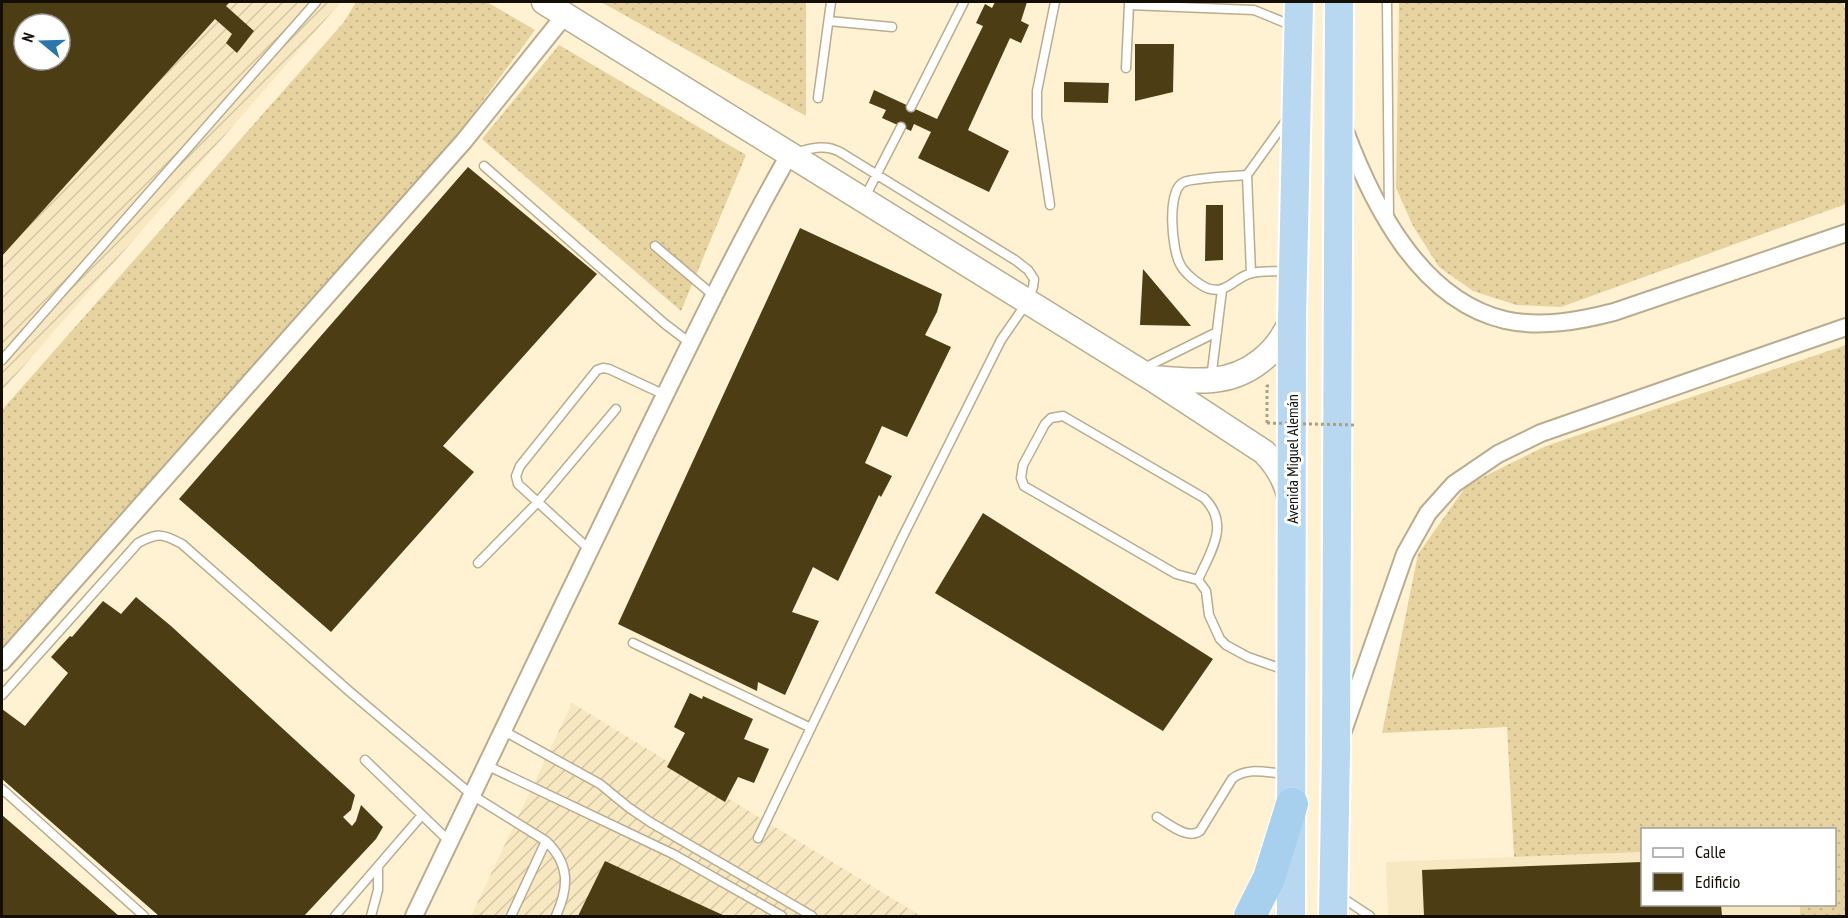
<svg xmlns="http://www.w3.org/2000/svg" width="1848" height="918" font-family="'PT Sans Narrow',sans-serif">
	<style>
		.built { fill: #f7e8c1 }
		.industrial { fill: url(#industrial-furrows); fill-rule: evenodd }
		.grass { fill: url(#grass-dots) }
		.building { fill: #4c3d15; fill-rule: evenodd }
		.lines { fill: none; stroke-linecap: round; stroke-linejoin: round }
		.service-casing { stroke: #b8ad8f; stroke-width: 11 }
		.minor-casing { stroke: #b8ad8f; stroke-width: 20 }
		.secondary-casing { stroke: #b8ad8f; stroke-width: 27 }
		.trunk-casing { stroke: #fff; stroke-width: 32 }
		.motorway-casing { stroke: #fff; stroke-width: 34 }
		.path { stroke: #a89f88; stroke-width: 3; stroke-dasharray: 3 3; stroke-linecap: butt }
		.service { stroke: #fff; stroke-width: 8 }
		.minor { stroke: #fff; stroke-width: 16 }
		.secondary { stroke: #fff; stroke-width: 24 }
		.trunk { stroke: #b8d8f2; stroke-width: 28 }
		.motorway { stroke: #a7cfee; stroke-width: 32 }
		.path-bridge { stroke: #a89f88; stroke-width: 3; stroke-dasharray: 3 3; stroke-linecap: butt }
		.labels { text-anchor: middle; stroke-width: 6; stroke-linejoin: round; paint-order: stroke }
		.street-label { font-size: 16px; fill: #130f05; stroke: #fff }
	</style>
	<defs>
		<pattern id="industrial-furrows" width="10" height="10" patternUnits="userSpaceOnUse" patternTransform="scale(1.5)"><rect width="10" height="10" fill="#f7e8c1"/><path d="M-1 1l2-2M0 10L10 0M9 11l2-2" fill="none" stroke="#d3c6a4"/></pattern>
		<pattern id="grass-dots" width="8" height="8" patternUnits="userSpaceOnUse" patternTransform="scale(1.5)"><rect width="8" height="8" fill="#e7d39f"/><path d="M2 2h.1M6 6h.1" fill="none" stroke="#c5b487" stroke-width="1.8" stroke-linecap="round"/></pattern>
	</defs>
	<rect width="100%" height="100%" fill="#fef2d3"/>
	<path class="built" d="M1642,852v52l158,1v11h-412l-2,-54z"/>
	<path class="industrial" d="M2,2h339l-339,389zM24,24h36v36h-36z
		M572,703l349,213h-450z"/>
	<path class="grass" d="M356,2h131l48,28 -82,111 -451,510v-241l342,-388z
		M601,2h205v114z
		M1399,2h444l3,10v192l-285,103 -45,-2 -43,-14 -34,-24 -26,-41 -17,-38z
		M559,45l187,110 -65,156 -199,-172z
		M1846,345v571h-46v-11l34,-1v-74h-192v22l-128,5 -7,-130 -125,6 36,-179 49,-69 79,-39z"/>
	<path class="building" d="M2,2h228l-4,4 28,25 -17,22 -11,-10 6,-9 -17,-15 -213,237zM24,24h36v36h-36z
		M995,2h32l-6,19 8,4 -8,18 -11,-5 -42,92 41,21 -20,41 -71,-34 13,-26 -17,-8 -3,7 -29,-13 4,-8 -17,-7 5,-13 63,29 46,-93 -7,-3 9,-19 7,4z
		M1135,44h39l-1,48 -38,9z
		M1064,82l45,1 -1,20 -44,-1z
		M468,167l129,107 -154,172 31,26 -143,160 -152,-133z
		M1206,205h17v55l-18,1z
		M800,228l142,66 -5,18 -12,23 26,12 -44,90 -25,-11 -17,37 27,13 -11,21 -2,-2 -41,86 -25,-14 -21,45 27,9 -34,74 -27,-13 -1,9 -139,-67z
		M1143,269l48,57 -51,-1z
		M983,513l230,146 -50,72 -228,-138z
		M136,597l35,29 184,169 -4,15 -8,7 9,9 4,-5 5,-16 22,22 -7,12 -72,77h-145l-157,-137v-70l23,17 43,-53 -17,-16 19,-21 2,1 31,-36 18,13z
		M690,693l12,6 1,-3 50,23 -9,20 25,10 -15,34 -16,-6 -13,25 -58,-35 18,-34 -11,-6z
		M2,815l117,101h-117z
		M605,861l120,55h-147z
		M1642,862v42h79l1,12h-298l-2,-46z"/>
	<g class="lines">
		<defs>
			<path id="service" d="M1129,2v3l125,5 39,16
				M1387,2l2,216
				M829,21l63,6
				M1126,68l3,-63
				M818,98l13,-96
				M911,107l53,-105
				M484,166l181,158 25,19
				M1247,175c-12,1 -55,3 -63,7 -18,8 -12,68 -4,82 4,9 18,20 27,24 20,8 29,-13 46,-15 11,-3 25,-1 36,-2
				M865,197l36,-70
				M1050,205l-13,-88v-26l18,-89
				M655,246l58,49
				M1251,273l-4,-98 41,-57
				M2,360l314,-358
				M1142,369l75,-37
				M1211,379l11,-89
				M590,550l-72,-66 -2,-8 4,-10 77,-96 6,-2 6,1 56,26
				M478,563l59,-60 79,-94
				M1198,580c12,-28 33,-55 6,-82l-141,-82 -12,2 -6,6 -22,41 -2,13 3,8 152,88 22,6 8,11 3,24 11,24 6,6 22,12 40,14
				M633,643l178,85
				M2,695l136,-152c19,-10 24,-10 44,1l167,147 123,104 74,46c24,23 23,46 10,75
				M502,730l98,54 28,23 22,15 162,94
				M365,760l85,82
				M486,765l187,89 109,62
				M2,789l142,127
				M1157,817c12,7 30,23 43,14l32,-52c15,-13 37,-6 55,-5
				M758,838l144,-300 99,-198 27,-39 5,-14 1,-8 -6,-9 -13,-10 -175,-108c-14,-8 -28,-4 -43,0
				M1338,895l32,21
				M335,916l87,-101
				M371,916l7,-26v-23
				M511,916l35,-75"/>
			<path id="minor" d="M1345,131c28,74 75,169 160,189 36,8 74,1 109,-8l232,-79
				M2,662l462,-521 101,-126
				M1343,731l62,-177 23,-41 26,-29 44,-30 43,-21 305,-106
				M414,916c75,-156 150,-314 226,-470 48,-98 95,-196 149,-291"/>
			<path id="secondary" d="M544,2l607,376 113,74c13,13 22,29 26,47
				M1151,378c20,1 41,4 61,2 37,-3 67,-28 80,-62"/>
			<path id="trunk" d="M1291,916l1,-599 7,-315
				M1333,916l3,-165 3,-749"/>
			<path id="motorway" d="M1250,916l19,-38 23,-74"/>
		</defs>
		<use href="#service" class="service-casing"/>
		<use href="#minor" class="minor-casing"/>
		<use href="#secondary" class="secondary-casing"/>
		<use href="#trunk" class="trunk-casing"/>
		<use href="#motorway" class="motorway-casing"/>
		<path class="path" d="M1267,423v-37h3"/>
		<use href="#service" class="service"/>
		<use href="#minor" class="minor"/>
		<use href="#secondary" class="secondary"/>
		<use href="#trunk" class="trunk"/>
		<use href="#motorway" class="motorway"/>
		<path class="path-bridge" d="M1267,423l89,2"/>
	</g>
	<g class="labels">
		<g class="street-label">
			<text transform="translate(1292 459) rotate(-90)" y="6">Avenida Miguel Alemán</text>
		</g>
	</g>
	<rect width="1848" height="918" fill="none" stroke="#130f05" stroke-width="6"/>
	<rect x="1641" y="828" width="195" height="78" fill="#ffffff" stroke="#a19f9b" stroke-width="1.5"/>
	<rect x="1653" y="848" width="30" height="9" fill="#ffffff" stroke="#a19f9b" stroke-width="1.5"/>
	<text x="1695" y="858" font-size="18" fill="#130f05">Calle</text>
	<rect x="1653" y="873" width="30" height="18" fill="#4c3d15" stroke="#a19f9b" stroke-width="1.5"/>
	<text x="1695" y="888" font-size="18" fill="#130f05">Edificio</text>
	<g transform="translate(42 42) rotate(289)"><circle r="28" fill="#ffffff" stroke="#a19f9b" stroke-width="1.5"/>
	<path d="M0-4.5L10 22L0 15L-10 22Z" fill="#2a77aa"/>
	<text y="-9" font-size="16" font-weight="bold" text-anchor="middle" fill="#130f05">N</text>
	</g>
</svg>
